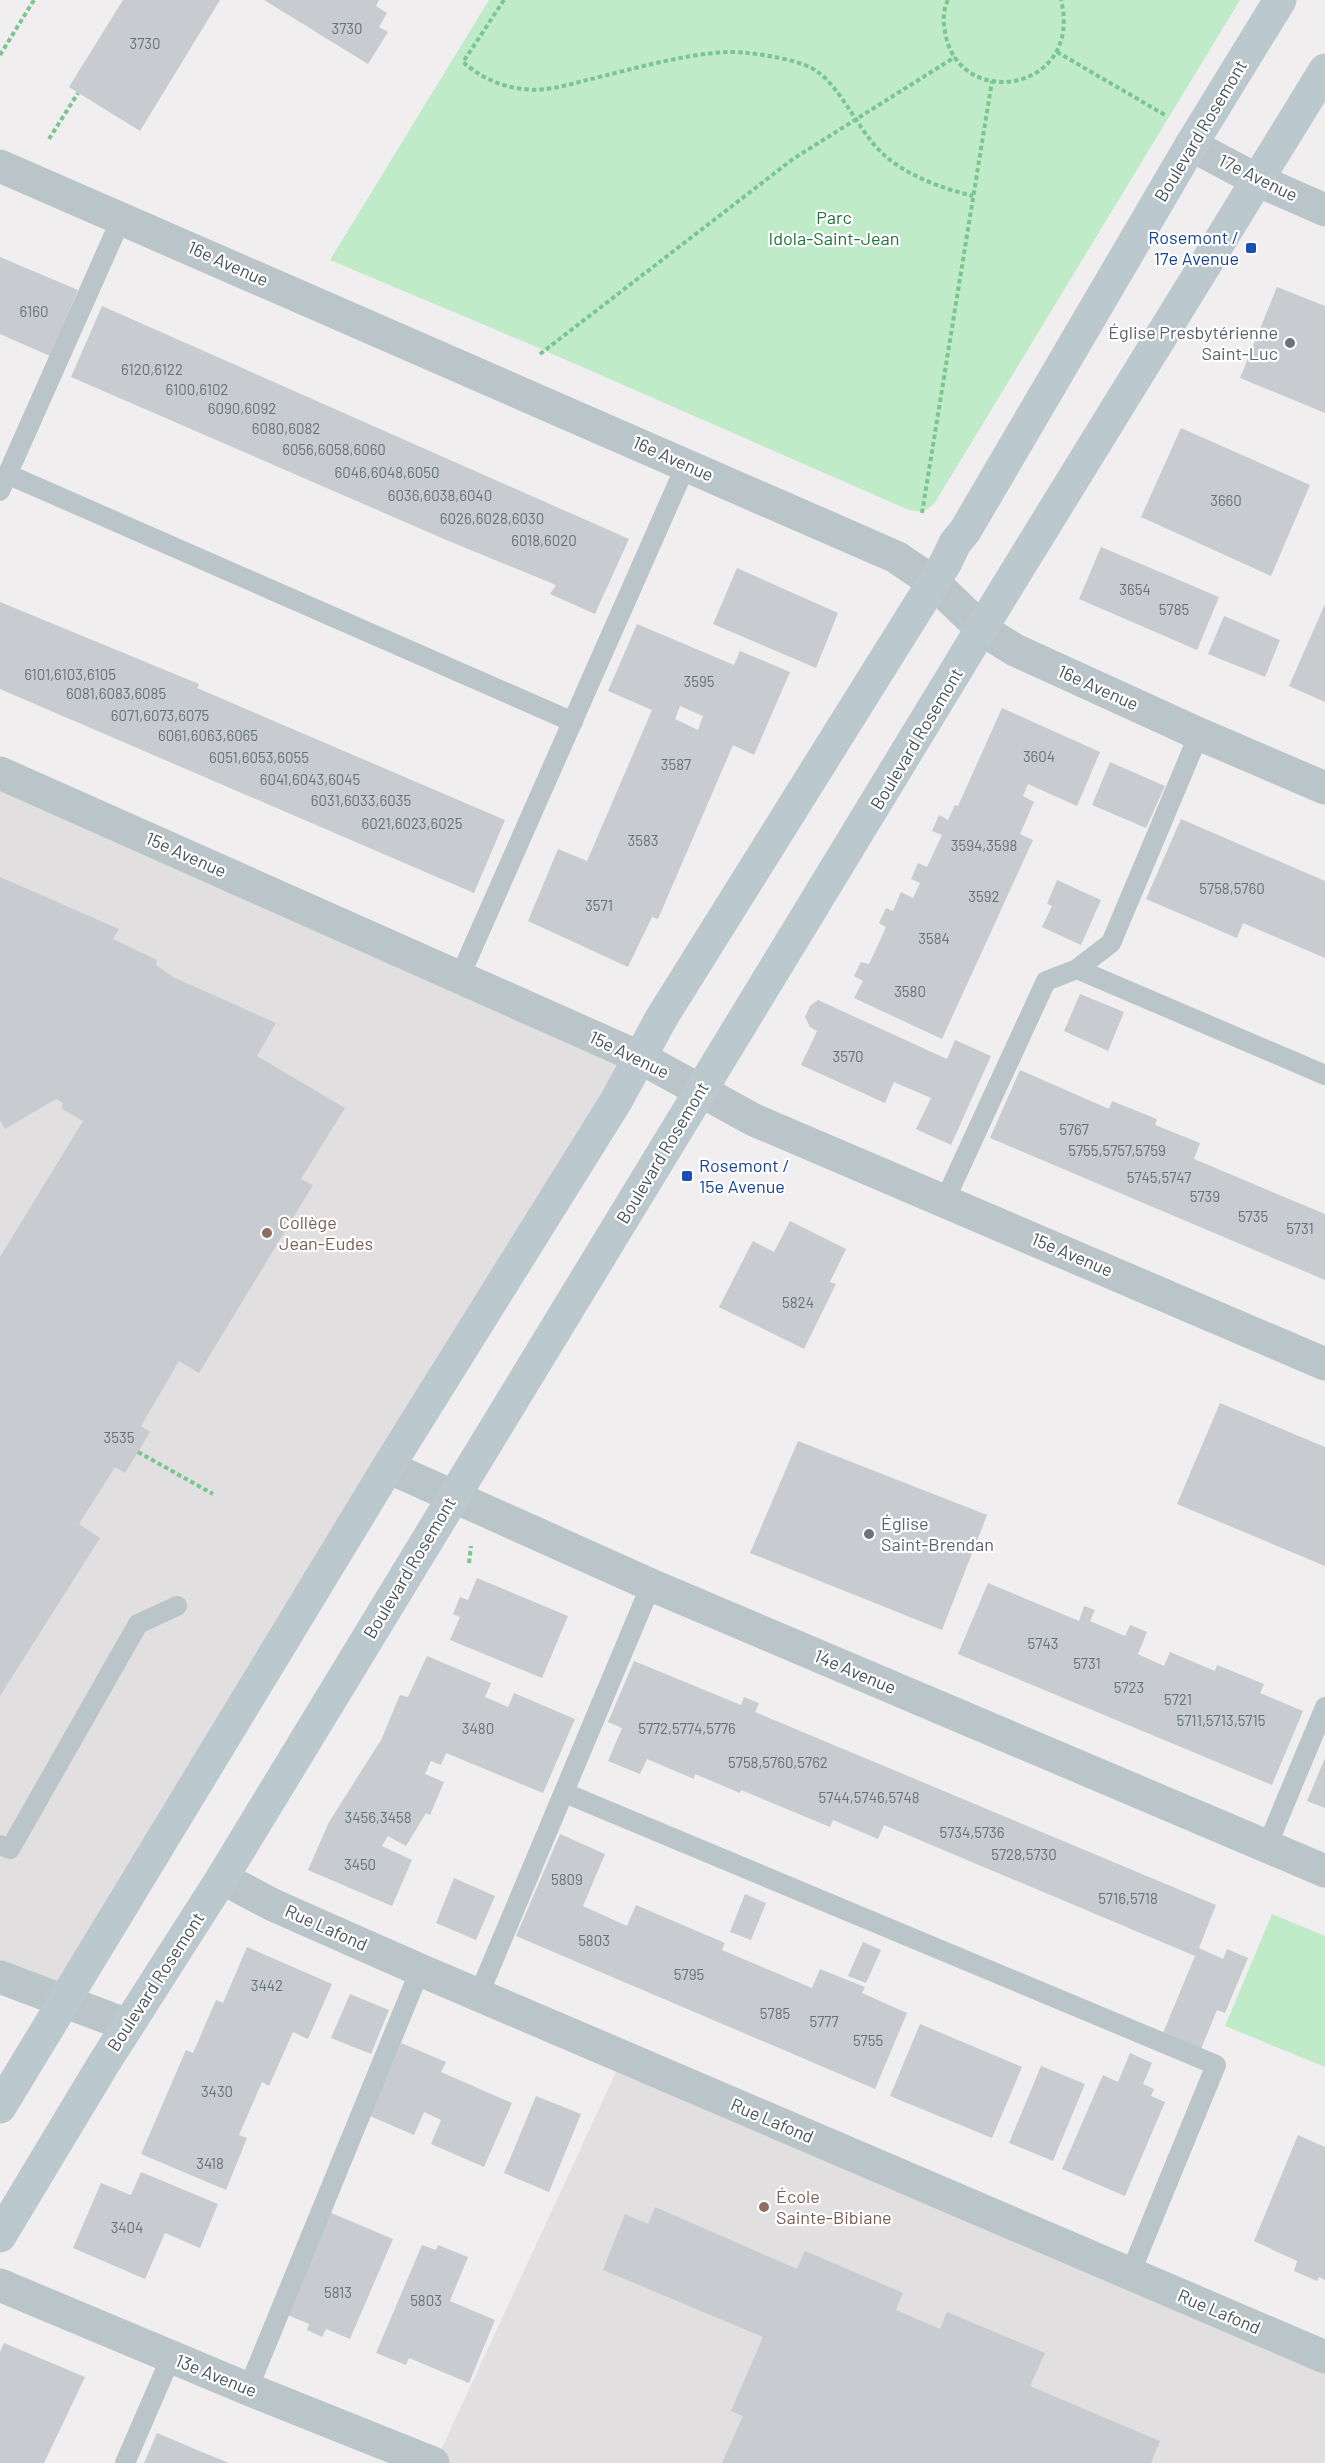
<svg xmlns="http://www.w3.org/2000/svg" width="1325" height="2463" font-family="Barlow,sans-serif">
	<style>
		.education { fill: #e1dfdf }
		.green { fill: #bfebc8 }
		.building { fill: #c8ccd0; fill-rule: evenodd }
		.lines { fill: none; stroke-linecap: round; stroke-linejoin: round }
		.path { stroke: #7ac692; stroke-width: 4; stroke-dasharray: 4.5 3; stroke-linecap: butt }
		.service { stroke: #bac5c9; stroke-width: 20 }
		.minor { stroke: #bac5c9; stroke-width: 33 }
		.secondary { stroke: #bbc8ce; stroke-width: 33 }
		.transit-dot { fill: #1a4fb4; stroke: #fff; stroke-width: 2 }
		.worship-dot { fill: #6b7280; stroke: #fff; stroke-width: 2 }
		.education-dot { fill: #8d6e63; stroke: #fff; stroke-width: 2 }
		.labels { text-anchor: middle; stroke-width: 4.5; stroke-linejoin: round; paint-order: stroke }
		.number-label { font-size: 15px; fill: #677277 }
		.street-label { font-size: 18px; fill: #475459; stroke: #fff }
		.park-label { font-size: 18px; fill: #1e7439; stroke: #fff }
		.transit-label { font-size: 18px; fill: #164399; stroke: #fff; text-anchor: end }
		.worship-label { font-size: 18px; fill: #5b616d; stroke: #fff; text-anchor: end }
		.education-label { font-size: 18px; fill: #785e54; stroke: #fff; text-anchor: start }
	</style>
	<rect width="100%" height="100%" fill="#f0eeee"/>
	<path class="education" d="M0,775l641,283 -577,943 -64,-24z
		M623,2057l702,300v106h-890z"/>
	<path class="green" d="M489,0h751l-306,504 -11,8 -14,-2 -377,-165 -202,-85z
		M1272,1914l53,22v131l-100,-41z"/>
	<path class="building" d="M123,0h97l-80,131 -71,-44z
		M264,0h115l-3,6 11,7 -8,14 9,5 -20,32z
		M0,257l78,33 -28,66 -50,-22z
		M1277,287l48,19v107l-85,-35z
		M102,306l527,233 -34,75 -45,-20 6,-9 -105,-43 -380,-165z
		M1181,428l129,57 -39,91 -130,-59z
		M1101,547l118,50 -22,53 -118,-51z
		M737,568l101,45 -22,55 -103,-44z
		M0,602l199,82 -2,4 308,132 -31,73 -474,-204z
		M1325,604v98l-36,-16z
		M1224,616l56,24 -15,37 -57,-23z
		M637,624l97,41 6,-14 50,21 -36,83 -21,-10 -75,174 -6,-2 -24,50 -100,-46 30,-72 29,12 65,-151 -44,-19zM680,706l23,10 -5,14 -23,-11z
		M1002,708l98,44 -23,54 -49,-22 -5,12 11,6 -14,32 13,6 -91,199 -88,-41 9,-17 -9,-5 7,-14 8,2 9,-19 8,-18 -7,-4 7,-15 7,3 8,-19 12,6 7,-15 -9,-4 7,-16 9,4 15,-32 -10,-4 7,-16 9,5 7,-15 3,1z
		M1110,762l55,24 -19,42 -54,-23z
		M1181,819l144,62v77l-82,-35 -6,15 -91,-39z
		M0,877l119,52 -6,10 44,21 -1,5 17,12 103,46 -19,33 88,52 -44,71 12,6 -114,188 -20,-12 -38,65 9,6 -12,20 -13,21 -10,-6 -36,57 21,14 -100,158v-439l83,-136 -21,-12 1,-6 -7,-4 -51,30 -5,-9z
		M1057,880l44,20 -20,45 -39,-18 10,-21 -5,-2z
		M1080,994l44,18 -16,39 -44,-20z
		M818,1000l129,59 8,-19 36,16 -40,89 -35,-16 15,-31 -37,-16 -9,21 -84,-38 16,-34 -7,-4 -5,-10 5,-11z
		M1020,1070l89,39 3,-8 45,18 -2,6 45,18 -6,16 131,55v66l-335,-142z
		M790,1221l56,28 -16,33 6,2 -32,65 -85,-42 34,-66 21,11z
		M1220,1403l105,44v119l-148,-62z
		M798,1441l189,74 -45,115 -192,-77z
		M477,1578l91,38 -26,62 -92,-38 10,-23 -7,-3 7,-17 8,3z
		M988,1583l91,38 5,-15 11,4 -5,11 35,15 5,-11 17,7 -9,22 26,12 6,-14 45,19 2,-6 47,19 -4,9 43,18 -31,74 -314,-131z
		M427,1656l64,27 -6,14 23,10 6,-14 61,26 -32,74 -97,-40 -5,12 -10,-4 -6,13 19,8 -14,33 -4,-2 -20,33 -18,-10 -6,10 30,14 -20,46 -84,-36 21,-48 52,-82 19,-45 8,2z
		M634,1661l107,44 3,-8 15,6 -4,9 461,193 -17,43 24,11 4,-10 21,9 -23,55 -8,-3 -16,39 -38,-16 32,-77 -311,-131 -6,14 -45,-19 -3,7 -89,-37 -1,3 -45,-19 -1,5 -47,-20 -7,15 -32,-13 14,-33 -14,-6z
		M1325,1758v50l-18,-7z
		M560,1834l45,20 -22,52 44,20 9,-21 89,38 -3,7 90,38 8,-19 45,18 -3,6 45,20 -32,76 -359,-153z
		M454,1878l41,18 -19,44 -40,-17z
		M745,1894l21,9 -15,37 -21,-8z
		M863,1942l18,8 -15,33 -18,-7z
		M247,1947l85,37 -24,55 -15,-7 -24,54 -7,-4 -23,53 8,3 -21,52 -85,-36 45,-104 7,3 23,-53 7,3z
		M350,1994l39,16 -18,44 -40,-16z
		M920,2024l102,43 -30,71 -102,-42z
		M401,2043l45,19 -5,10 71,31 -28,64 -53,-23 10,-24 -17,-8 -10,23 -44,-19z
		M1130,2053l22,10 -9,21 11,5 -3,7 14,6 -40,94 -63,-27 41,-94 15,7z
		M1041,2066l44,18 -32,77 -44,-18z
		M536,2096l45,18 -32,78 -45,-19z
		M1298,2135l27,12v133l-6,-3 -2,4 -23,-10 3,-10 -43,-20z
		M141,2172l77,32 -18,44 -35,-15 -20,46 -72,-31 28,-65 30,12z
		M655,2207l142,62 8,-18 98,42 -7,17 44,19 7,-17 98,41 -15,33 130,55 -9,22h-429l21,-47 -12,-5 32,-74 -160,-67 22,-56 23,10z
		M329,2212l64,27 -43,100 -24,-10 -4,8 -15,-7 2,-6 -24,-10z
		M422,2245l14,5 2,-5 30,12 -18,44 45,19 -26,63 -60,-25 -3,7 -30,-12z
		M4,2343l81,34 -41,86h-44v-111z
		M157,2433l45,19 27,11h-85z"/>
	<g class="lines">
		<path class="path" d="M504,0l-41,62c17,15 38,25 61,27 21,3 43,-4 63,-9 43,-10 119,-33 161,-27 19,2 56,8 70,19 25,19 39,56 62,79 24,24 61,37 93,45
			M948,0c-5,9 -5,21 -3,32 13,80 139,60 116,-32
			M1057,52l108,63
			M0,55l34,-55
			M49,139l29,-46
			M540,354l253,-195 162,-102
			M922,513l70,-432
			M138,1452l75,42
			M469,1563l2,-17"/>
		<path class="service" d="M7,474l566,248
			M0,491l122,-274
			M1077,969l248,106
			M460,976l226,-511
			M945,1200l101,-219 31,-12 34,-26 88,-209
			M565,1793l651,272 -86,209
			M0,1845l10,4 128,-225 39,-18
			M1267,1846l58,-139
			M479,1994l172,-409
			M248,2389l172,-419
			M125,2463l46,-106"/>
		<path class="minor" d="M1191,145l66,35 68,30
			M0,166l896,391 37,25 50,48 32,20 184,84 126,54
			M0,773l641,285 113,62 571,244
			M388,1467l263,118 674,286
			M222,1878l51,27 147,65 905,387
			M0,1977l127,48
			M0,2285l248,104 185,74"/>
		<path class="secondary" d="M0,2107l388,-640 228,-366 46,-84 284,-455 9,-19 10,-12 226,-386 89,-145
			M0,2236l104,-173 118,-185 786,-1293 317,-515"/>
	</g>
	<g class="transit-dot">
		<rect x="1245" y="242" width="12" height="12" rx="3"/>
		<rect x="681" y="1170" width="12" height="12" rx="3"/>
	</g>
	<g class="worship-dot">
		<circle cx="1290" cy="343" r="6"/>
		<circle cx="869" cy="1534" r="6"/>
	</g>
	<g class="education-dot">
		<circle cx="267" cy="1233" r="6"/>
		<circle cx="764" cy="2207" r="6"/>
	</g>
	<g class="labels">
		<g class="number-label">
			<text x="347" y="34">3730</text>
			<text x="145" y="49">3730</text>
			<text x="34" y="317">6160</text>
			<text x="152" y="375">6120,6122</text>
			<text x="197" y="395">6100,6102</text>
			<text x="242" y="414">6090,6092</text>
			<text x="286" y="434">6080,6082</text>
			<text x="334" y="455">6056,6058,6060</text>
			<text x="387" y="478">6046,6048,6050</text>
			<text x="440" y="501">6036,6038,6040</text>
			<text x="1226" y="506">3660</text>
			<text x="492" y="524">6026,6028,6030</text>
			<text x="544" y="546">6018,6020</text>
			<text x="1135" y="595">3654</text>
			<text x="1174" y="615">5785</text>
			<text x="70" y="680">6101,6103,6105</text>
			<text x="699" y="687">3595</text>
			<text x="116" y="699">6081,6083,6085</text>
			<text x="160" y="721">6071,6073,6075</text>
			<text x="208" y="741">6061,6063,6065</text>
			<text x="1039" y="762">3604</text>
			<text x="259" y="763">6051,6053,6055</text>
			<text x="676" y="770">3587</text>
			<text x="310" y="785">6041,6043,6045</text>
			<text x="361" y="806">6031,6033,6035</text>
			<text x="412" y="829">6021,6023,6025</text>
			<text x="643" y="846">3583</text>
			<text x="984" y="851">3594,3598</text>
			<text x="1232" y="894">5758,5760</text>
			<text x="984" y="902">3592</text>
			<text x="599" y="911">3571</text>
			<text x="934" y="944">3584</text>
			<text x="910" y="997">3580</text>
			<text x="848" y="1062">3570</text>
			<text x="1074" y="1135">5767</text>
			<text x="1117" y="1156">5755,5757,5759</text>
			<text x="1159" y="1183">5745,5747</text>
			<text x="1205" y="1202">5739</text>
			<text x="1253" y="1222">5735</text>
			<text x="1300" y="1234">5731</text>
			<text x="798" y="1308">5824</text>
			<text x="119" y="1443">3535</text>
			<text x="1043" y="1649">5743</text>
			<text x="1087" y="1669">5731</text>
			<text x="1129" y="1693">5723</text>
			<text x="1178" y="1705">5721</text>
			<text x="1221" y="1726">5711,5713,5715</text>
			<text x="478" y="1734">3480</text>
			<text x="687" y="1734">5772,5774,5776</text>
			<text x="778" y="1768">5758,5760,5762</text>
			<text x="869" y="1803">5744,5746,5748</text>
			<text x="378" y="1823">3456,3458</text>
			<text x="972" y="1838">5734,5736</text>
			<text x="1024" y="1860">5728,5730</text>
			<text x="360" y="1870">3450</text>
			<text x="567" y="1885">5809</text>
			<text x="1128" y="1904">5716,5718</text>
			<text x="594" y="1946">5803</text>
			<text x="689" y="1980">5795</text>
			<text x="267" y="1991">3442</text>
			<text x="775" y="2019">5785</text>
			<text x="824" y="2027">5777</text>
			<text x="868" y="2046">5755</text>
			<text x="217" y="2097">3430</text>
			<text x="210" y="2169">3418</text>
			<text x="127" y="2233">3404</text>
			<text x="338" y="2298">5813</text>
			<text x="426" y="2306">5803</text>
		</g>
		<g class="street-label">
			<text transform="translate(1201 131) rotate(-59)" y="6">Boulevard Rosemont</text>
			<text transform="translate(1258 178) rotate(26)" y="6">17e Avenue</text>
			<text transform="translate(228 264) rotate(24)" y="6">16e Avenue</text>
			<text transform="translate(673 459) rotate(24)" y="6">16e Avenue</text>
			<text transform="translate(1098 688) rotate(24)" y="6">16e Avenue</text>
			<text transform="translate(917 739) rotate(-59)" y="6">Boulevard Rosemont</text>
			<text transform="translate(186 855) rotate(24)" y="6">15e Avenue</text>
			<text transform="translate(629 1055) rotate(26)" y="6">15e Avenue</text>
			<text transform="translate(663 1153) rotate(-59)" y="6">Boulevard Rosemont</text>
			<text transform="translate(1072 1255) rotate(23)" y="6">15e Avenue</text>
			<text transform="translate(410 1568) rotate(-59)" y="6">Boulevard Rosemont</text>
			<text transform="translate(855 1672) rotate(23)" y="6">14e Avenue</text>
			<text transform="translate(326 1928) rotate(24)" y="6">Rue Lafond</text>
			<text transform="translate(156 1982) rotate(-57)" y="6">Boulevard Rosemont</text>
			<text transform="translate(772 2121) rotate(23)" y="6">Rue Lafond</text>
			<text transform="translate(1219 2312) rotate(23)" y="6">Rue Lafond</text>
			<text transform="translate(216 2376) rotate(22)" y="6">13e Avenue</text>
		</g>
		<g class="park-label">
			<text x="834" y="224">Parc<tspan x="834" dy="21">Idola-Saint-Jean</tspan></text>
		</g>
		<g class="transit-label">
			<text x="1239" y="244">Rosemont /<tspan x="1239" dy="21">17e Avenue</tspan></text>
			<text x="699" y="1172" text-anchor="start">Rosemont /<tspan x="699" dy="21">15e Avenue</tspan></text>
		</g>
		<g class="worship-label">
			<text x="1278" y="339">Église Presbytérienne<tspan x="1278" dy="21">Saint-Luc</tspan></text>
			<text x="881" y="1530" text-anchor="start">Église<tspan x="881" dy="21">Saint-Brendan</tspan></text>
		</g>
		<g class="education-label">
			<text x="279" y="1229">Collège<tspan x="279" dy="21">Jean-Eudes</tspan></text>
			<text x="776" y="2203">École<tspan x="776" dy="21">Sainte-Bibiane</tspan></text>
		</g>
	</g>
</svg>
